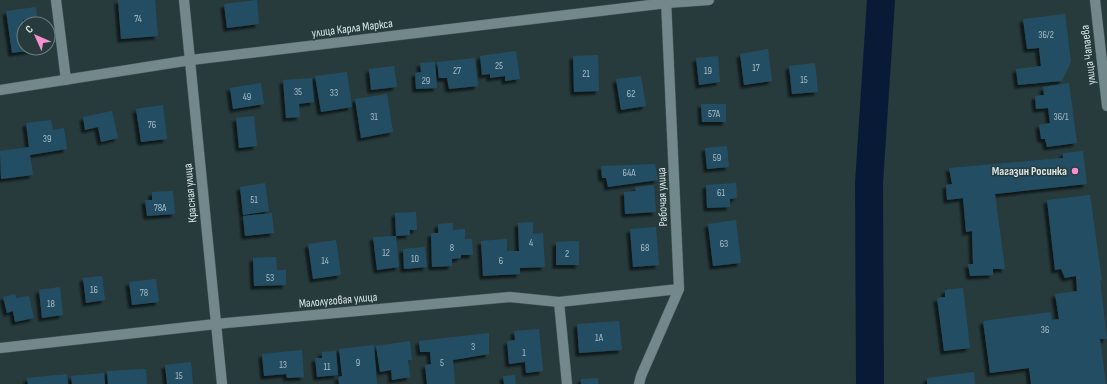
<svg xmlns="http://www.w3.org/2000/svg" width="1107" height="384" font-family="'Sofia Sans Condensed',sans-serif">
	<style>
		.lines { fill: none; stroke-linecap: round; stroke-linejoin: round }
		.river { stroke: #091a36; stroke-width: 28 }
		.building { fill: #244e63; filter: url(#shadow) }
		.street-casing { stroke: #48595a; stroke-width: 11 }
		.secondary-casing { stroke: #48595a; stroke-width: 11 }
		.street { stroke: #72888a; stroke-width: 10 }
		.secondary { stroke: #72888a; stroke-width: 10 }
		.poi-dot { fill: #f690d1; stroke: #273b3d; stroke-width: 1.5 }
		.labels { text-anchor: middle; stroke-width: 3; stroke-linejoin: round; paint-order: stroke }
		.number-label { font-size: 10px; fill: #acbfc5 }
		.street-label { font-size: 12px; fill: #d9e5e6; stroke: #273b3d }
		.poi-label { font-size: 12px; font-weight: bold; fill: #d9e5e6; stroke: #273b3d; text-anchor: end }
	</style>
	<defs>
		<filter id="shadow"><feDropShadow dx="-3.5" dy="3.5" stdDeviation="1" flood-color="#0009"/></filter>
	</defs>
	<rect width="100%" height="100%" fill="#273b3d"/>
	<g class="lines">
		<path class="river" d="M870,384l-1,-201 12,-183"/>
	</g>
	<path class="building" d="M118,0h37l3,36 -37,3z
		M257,0l2,24 -32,4 -3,-24z
		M36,7l1,11 -14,2 1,28 18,1 -30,4 -6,-42z
		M1065,14l6,48 -9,19 -44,4 -2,-16 25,-3 -2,-18 -12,1 -4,-30z
		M768,49l4,32 -28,4 -4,-31z
		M516,51l4,28 -15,2v-5l-15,2v-4l-8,1 -2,-19z
		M598,55l1,36 -25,1 -1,-36z
		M718,56l2,26 -21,3 -3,-27z
		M475,58l3,28 -29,3 -2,-11h-8l-2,-16z
		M435,62l2,26 -21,1 -1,-16 6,-1 -1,-9z
		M815,63l3,29 -26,2 -3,-28z
		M394,66l3,21 -26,3 -2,-21z
		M347,72l5,35 -31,5 -6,-36z
		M641,76l5,30 -25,4 -5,-31z
		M312,78l2,24 -15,2 1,13 -14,1 -3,-38z
		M261,83l3,21 -31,5 -3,-21z
		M1069,83l8,60 -30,4 -2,-8h-4l-2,-14 11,-2 -2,-15 -12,1 -1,-13 9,-1 -1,-8z
		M387,94l6,38 -32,6 -6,-39z
		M701,104h25v18h-24z
		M163,105l4,34 -26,3 -5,-33z
		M112,111l6,27 -17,4 -3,-15 -13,3 -2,-13z
		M254,116l3,30 -18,2 -3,-30z
		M51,120l2,10 11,-2 3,21 -37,6 3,20 -32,4 -1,-28 29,-4 -3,-24z
		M727,146l2,21 -22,2 -2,-21z
		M1083,151l4,33 -92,10 10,75h-12v6l-23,1 -2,-12h5l-1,-33 -6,1 -3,-34 -16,2 -1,-15 6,-1 -3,-16 114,-10v-5z
		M655,164l3,16 -50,7 -2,-9h-4l-1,-12z
		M265,183l4,28 -26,4 -3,-28z
		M736,183l1,15 -7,1v8l-23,1 -1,-23z
		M654,185l2,27 -31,2 -1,-22 12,-1 -1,-4z
		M173,191l2,23 -28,2 -2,-16h7v-8z
		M1090,195l12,86 -2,-1 7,59h-7l6,45h-75l-2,-16 -39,5 -7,-52 68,-9 1,8 7,-1 -4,-25 22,-3 -1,-15 -11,2 -4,-9 -6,1 -8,-70z
		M416,212l1,18h-7v5l-14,1 -1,-23z
		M272,213l2,20 -29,3 -2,-20z
		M736,220l5,43 -28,3 -5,-42z
		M533,222v12l10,-1 2,34 -25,1v6l-37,2 -2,-35 26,-2v12h12l-1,-28z
		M453,223v7l12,-1v10h7l1,16h-12v3l-9,1v7l-20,1 -1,-34h7v-9z
		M656,227l3,38 -26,2 -3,-38z
		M396,236l3,31 -22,3 -4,-33z
		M336,240l5,35 -28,4 -5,-35z
		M579,241v24h-23v-23z
		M425,247l2,20 -23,2 -1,-20z
		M276,257l1,13h9v15l-32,1 -1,-28z
		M102,276l3,24 -19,3 -3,-25z
		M156,279l3,23 -27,3 -3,-23z
		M60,287l3,28 -21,3 -3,-28z
		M963,288l7,60 -26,3 -7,-53 8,-1v-7z
		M15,294l1,4 13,-2 5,22 -19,4 -2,-11 -6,2 -4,-16z
		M619,321l3,29 -43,3 -2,-29z
		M539,329l4,42 -17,2 -1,-11 -16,2 -2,-23 8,-1 -1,-9z
		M489,333v21l-36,6 2,24h-28l-2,-19 6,-1 -1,-12h-10l-1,-11z
		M410,341l2,19h-4l2,17 -18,3 -1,-10 -11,2 -4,-26z
		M374,345l3,39h-38l-1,-7 4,-1 -3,-27z
		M302,350l2,27 -17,1 -1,-4 -22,2 -2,-22z
		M336,351l2,24 -21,2 -2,-19h7v-6z
		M191,362l2,22h-26l-2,-19z
		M146,369l1,15h-39l-1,-13z
		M974,372l1,12h-48v-6z
		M104,373l1,11h-33l-1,-8z
		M67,374l1,10h-40l-1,-6z
		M515,375l1,9h-12l-1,-8z
		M598,378v6h-17v-5z"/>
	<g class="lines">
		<defs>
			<path id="street" d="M56,0l10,80
				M1095,0l12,106
				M0,90l191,-30 476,-57 42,-3
				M559,302l8,82
				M0,348l216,-24 294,-27 49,5 120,-13
				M639,384l2,-8 38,-87 -13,-289"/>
			<path id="secondary" d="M184,0l38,384"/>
		</defs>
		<use href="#street" class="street-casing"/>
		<use href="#secondary" class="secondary-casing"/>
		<use href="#street" class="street"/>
		<use href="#secondary" class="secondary"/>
	</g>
	<circle class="poi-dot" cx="1075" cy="171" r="4"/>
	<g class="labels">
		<g class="number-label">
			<text x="138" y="22">74</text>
			<text x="1046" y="38">36/2</text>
			<text x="499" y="69">25</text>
			<text x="756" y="71">17</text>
			<text x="457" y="74">27</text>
			<text x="708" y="74">19</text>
			<text x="586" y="77">21</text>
			<text x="804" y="83">15</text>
			<text x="426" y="84">29</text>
			<text x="298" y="95">35</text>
			<text x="334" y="96">33</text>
			<text x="631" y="97">62</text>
			<text x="247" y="100">49</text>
			<text x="714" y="117">57А</text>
			<text x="374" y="120">31</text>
			<text x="1061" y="120">36/1</text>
			<text x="152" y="128">76</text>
			<text x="47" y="142">39</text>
			<text x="717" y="161">59</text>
			<text x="629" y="176">64А</text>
			<text x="721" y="196">61</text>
			<text x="254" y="203">51</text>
			<text x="160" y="211">78А</text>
			<text x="531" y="246">4</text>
			<text x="724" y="247">63</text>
			<text x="452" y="251">8</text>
			<text x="645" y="251">68</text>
			<text x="386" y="256">12</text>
			<text x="567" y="257">2</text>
			<text x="415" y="262">10</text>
			<text x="325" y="264">14</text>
			<text x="501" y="264">6</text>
			<text x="270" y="281">53</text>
			<text x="94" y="293">16</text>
			<text x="144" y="296">78</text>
			<text x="51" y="307">18</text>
			<text x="1045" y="333">36</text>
			<text x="599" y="341">1А</text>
			<text x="473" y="350">3</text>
			<text x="524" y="356">1</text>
			<text x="358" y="366">9</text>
			<text x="442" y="366">5</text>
			<text x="283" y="368">13</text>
			<text x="327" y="370">11</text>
			<text x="179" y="379">15</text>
		</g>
		<g class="street-label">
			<text transform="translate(352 28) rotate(-7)" y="4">улица Карла Маркса</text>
			<text transform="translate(1088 55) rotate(-97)" y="4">улица Чапаева</text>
			<text transform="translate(190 193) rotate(-95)" y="4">Красная улица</text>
			<text transform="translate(662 197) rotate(-92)" y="4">Рабочая улица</text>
			<text transform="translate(338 300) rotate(-5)" y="4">Малолуговая улица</text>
		</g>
		<g class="poi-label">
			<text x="1067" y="175">Магазин Росинка</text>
		</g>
	</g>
	<g transform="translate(36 36) rotate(315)"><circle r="19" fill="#273b3d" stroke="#6e7f81"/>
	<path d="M0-3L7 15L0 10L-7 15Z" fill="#f690d1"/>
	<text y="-6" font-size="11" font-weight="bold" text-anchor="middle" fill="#d9e5e6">С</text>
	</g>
</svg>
